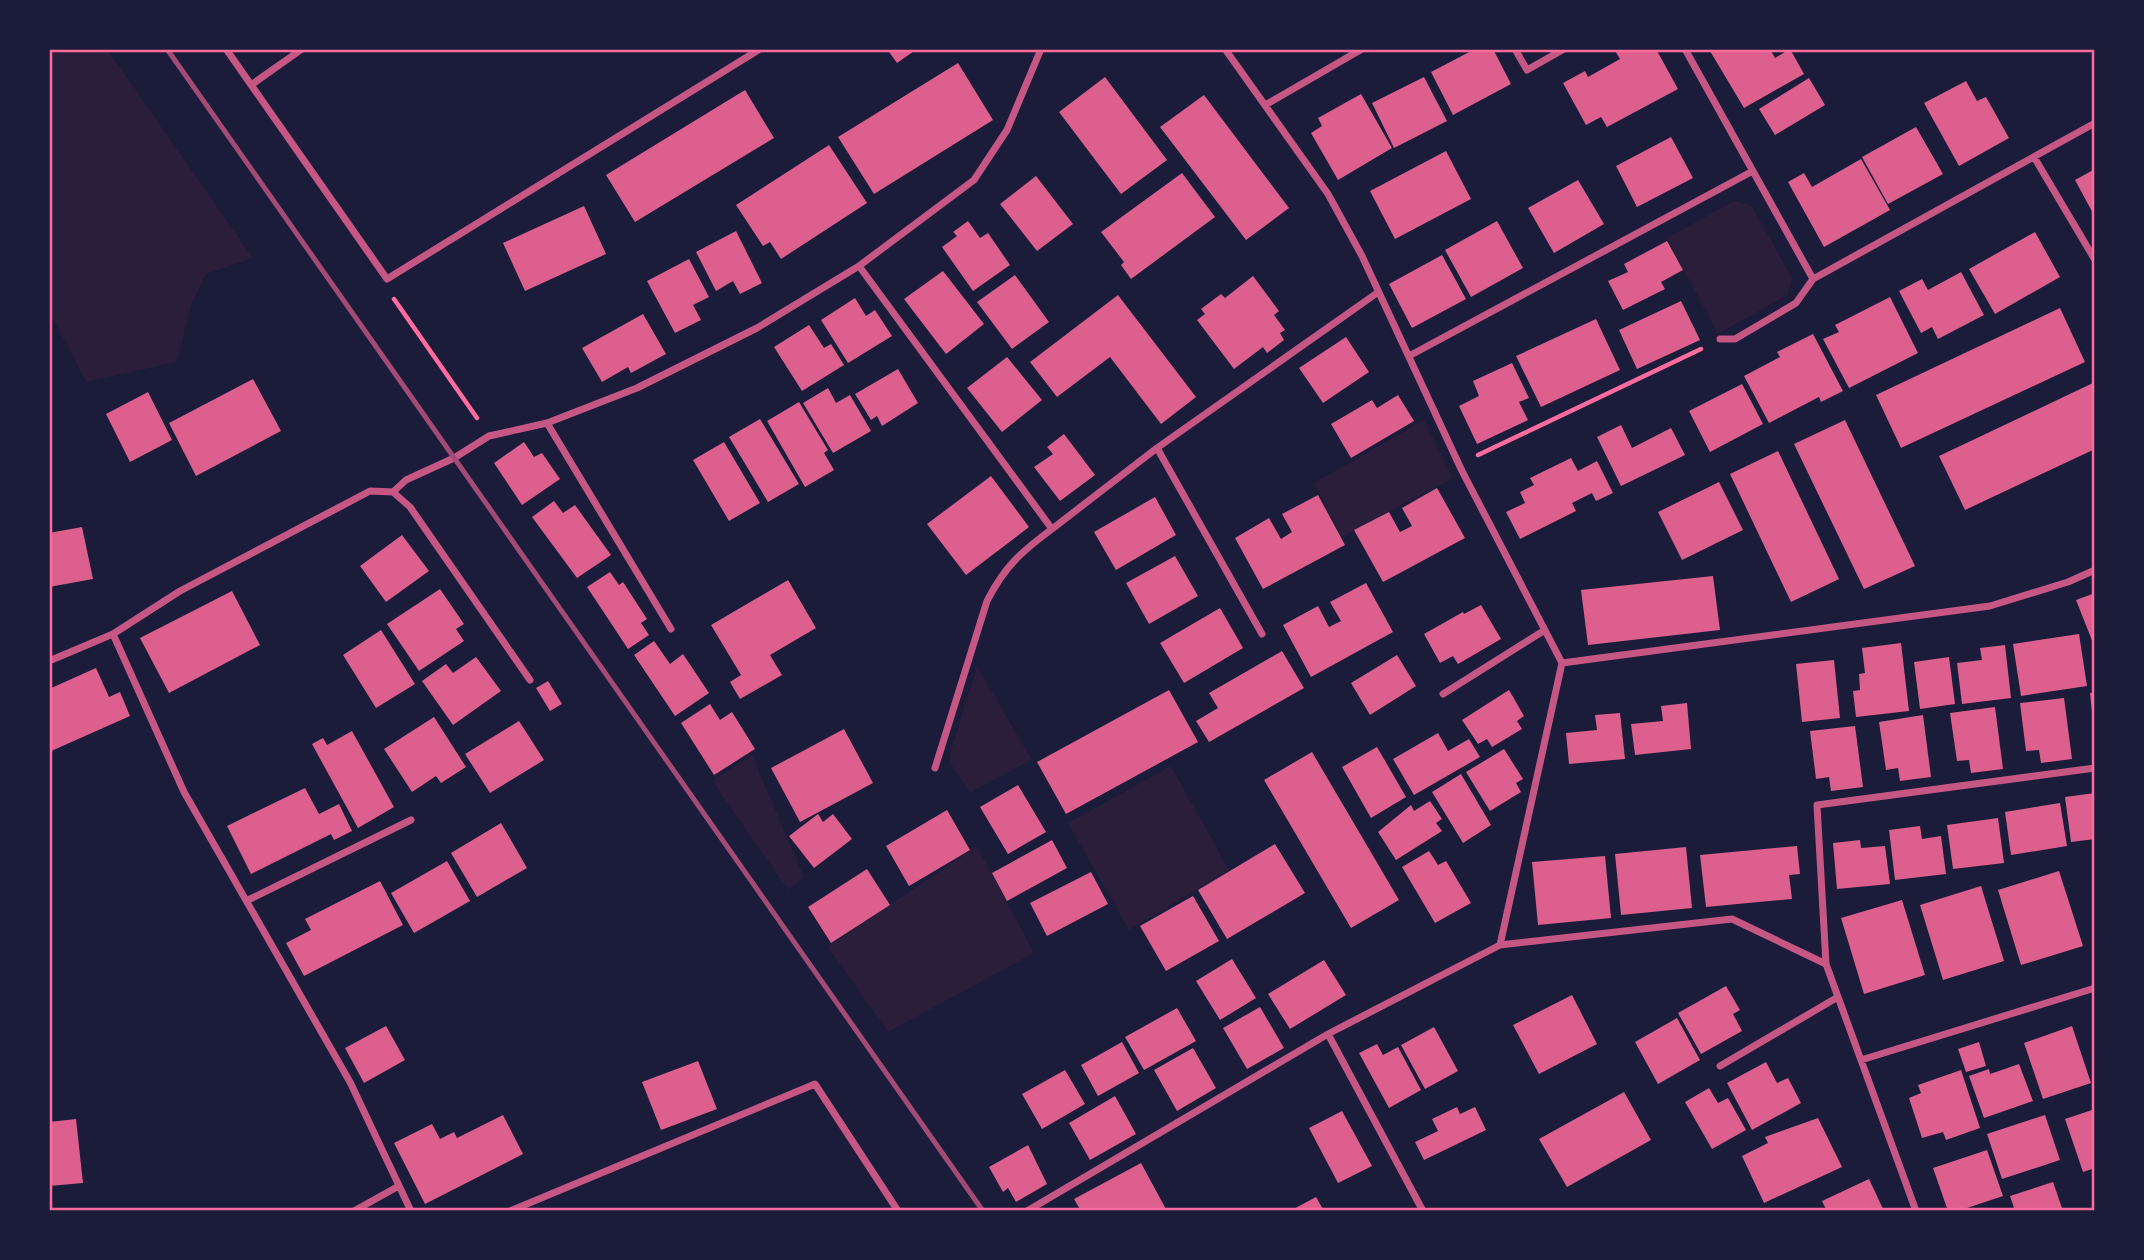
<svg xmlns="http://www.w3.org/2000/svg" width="2144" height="1260" font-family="Rubik,sans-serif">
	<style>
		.green { fill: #2a1e3b }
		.building { fill: #dd5f8e }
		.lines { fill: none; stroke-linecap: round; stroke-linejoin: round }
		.path { stroke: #ff6b9d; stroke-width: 4.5 }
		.minor { stroke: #c65784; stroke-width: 7 }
		.rail { stroke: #a44b75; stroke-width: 5 }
		.neatline { fill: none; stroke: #ff6b9d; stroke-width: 2.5 }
	</style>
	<rect width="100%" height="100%" fill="#1b1b3a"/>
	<path class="green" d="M49,49h58l146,209 -47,16 -15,31 -14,57 -91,20 -37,-71z
		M1734,201l18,5 40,72 -5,17 -69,39 -51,-96z
		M1424,420l29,58 -111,59 -28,-54z
		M977,666l55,94 -62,32 -16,-22 -5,-13z
		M752,755l52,122 -16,13 -76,-109z
		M1171,766l58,104 -100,60 -61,-107z
		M977,846l57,107 -146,79 -60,-85z"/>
	<path class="building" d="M887,49h30l-20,14z
		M1475,49h18l18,35 -58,31 -22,-43z
		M1614,49h42l22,40 -71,38 -6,-10 -15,8 -23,-42 22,-12 3,6 32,-18z
		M1713,49h57l5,9 15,-9 14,25 -60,34 -34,-57z
		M958,63l35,57 -119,74 -36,-57z
		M1105,77l62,83 -46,34 -62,-82z
		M1424,77l23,44 -53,27 -22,-45z
		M1809,78l16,27 -50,30 -16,-26z
		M1966,81l11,20 9,-4 23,41 -50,28 -35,-63z
		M745,90l29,48 -139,84 -29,-47z
		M1361,94l31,54 -54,32 -27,-47 11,-7 -4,-8z
		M1204,95l85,113 -43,32 -86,-113z
		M1916,127l27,47 -55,30 -26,-47z
		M1671,137l22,41 -56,29 -21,-41z
		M829,145l38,58 -86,56 -11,-17 -7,4 -27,-41z
		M1446,151l25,48 -76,40 -25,-48z
		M1861,159l29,51 -66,37 -36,-65 16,-9 8,14z
		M2095,169v48l-20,-37z
		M1182,173l33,44 -84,62 -10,-14 3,-3 -23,-30z
		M1036,176l37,48 -36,27 -37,-47z
		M1578,180l26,44 -50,29 -26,-45z
		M584,206l22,48 -81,37 -22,-48z
		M968,221l12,17 8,-5 22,32 -37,26 -31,-44 15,-11 -4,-4z
		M1497,221l26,47 -52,29 -26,-47z
		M736,231l26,52 -22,11 -7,-13 -17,10 -20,-39z
		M2035,232l25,45 -65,37 -26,-45z
		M1667,241l16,29 -22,12 4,7 -42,21 -15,-29 20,-9 -4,-8z
		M1442,255l24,44 -54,29 -23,-44z
		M689,259l20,38 -16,8 8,15 -26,13 -28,-52z
		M943,271l41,53 -38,30 -42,-55z
		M1961,272l23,43 -46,24 -6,-12 -11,6 -22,-42 23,-12 6,11z
		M1015,275l34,47 -37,27 -35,-47z
		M1253,276l26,35 -5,4 11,15 -5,3 4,7 -17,13 -4,-6 -29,22 -37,-49 8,-6 -4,-5 20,-15 4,4z
		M1118,295l78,102 -35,27 -51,-67 -53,40 -27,-35z
		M1890,297l28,56 -69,35 -26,-49 16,-7 -4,-7z
		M855,298l11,18 9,-6 17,26 -44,27 -27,-43z
		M1681,301l19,39 -63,29 -18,-39z
		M2060,308l25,54 -184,86 -25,-53z
		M643,314l23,40 -35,19 -3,-6 -26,15 -20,-34z
		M1596,319l24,51 -79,37 -25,-51z
		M809,325l15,23 7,-4 13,21 -42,26 -28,-44z
		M1813,334l30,57 -22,11 -2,-5 -50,26 -25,-47 36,-19 -3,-5z
		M1346,337l23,35 -46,31 -24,-35z
		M1007,357l35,43 -40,32 -35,-44z
		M1512,363l17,35 -10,4 9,18 -51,24 -18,-38 20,-10 -6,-15z
		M898,369l20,34 -36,23 -5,-10 -6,4 -16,-26z
		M253,379l28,52 -85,45 -27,-53z
		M2095,382v67l-130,61 -26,-54z
		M1742,384l21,40 -53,28 -21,-41z
		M828,388l8,15 14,-8 21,36 -38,22 -30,-50z
		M148,392l24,48 -42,22 -24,-48z
		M1398,395l16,26 -63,37 -20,-34 41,-24 5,8z
		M799,402l29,48 -4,3 10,17 -29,17 -38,-66z
		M760,419l39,65 -31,18 -39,-65z
		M1845,420l70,146 -51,23 -70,-145z
		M1621,425l11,23 39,-20 14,27 -64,31 -24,-49z
		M1064,434l31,41 -35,26 -26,-34 19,-13 -6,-7z
		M524,442l10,15 8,-4 18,26 -38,26 -28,-42z
		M724,442l36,61 -31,18 -36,-61z
		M1778,451l61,128 -48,23 -61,-128z
		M1571,458l7,13 19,-10 16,32 -17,8 -4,-8 -20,10 4,8 -56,28 -14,-27 19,-9 -5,-11 14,-7 -4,-7z
		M991,476l38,51 -63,48 -39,-51z
		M1719,482l24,48 -61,30 -24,-48z
		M1437,488l28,50 -82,44 -29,-52 35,-18 11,20 12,-6 -10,-18z
		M1318,495l27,50 -82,44 -28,-51 34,-20 12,21 11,-7 -10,-18z
		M1155,497l21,38 -60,35 -22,-38z
		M554,501l9,12 12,-8 36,50 -34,23 -45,-61z
		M82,527l11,52 -44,8v-54z
		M402,535l27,36 -43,31 -26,-36z
		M1175,556l23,40 -49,28 -23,-41z
		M610,572l9,13 4,-3 24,37 -6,4 8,12 -21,14 -41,-62z
		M1713,576l7,54 -132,15 -7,-55z
		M788,580l28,48 -46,27 12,20 -42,24 -10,-17 11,-7 -30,-50z
		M1366,583l27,49 -82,45 -28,-52 35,-19 11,21 12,-6 -11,-19z
		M440,589l24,35 -8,5 8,12 -45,30 -32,-47z
		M232,591l28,54 -91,48 -29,-55z
		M2095,593v55l-19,-48z
		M1481,605l20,34 -43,25 -5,-8 -13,7 -16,-29 39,-22 1,2z
		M1220,608l23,40 -59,35 -24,-40z
		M381,630l34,54 -39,24 -33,-53z
		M2079,634l8,52 -66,10 -8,-52z
		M654,641l16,23 13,-10 26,39 -34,23 -41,-61z
		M1901,643l8,68 -53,6 -3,-26 7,-1 -1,-16 6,-1 -3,-25z
		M2005,645l6,53 -49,6 -5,-41 25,-3 -2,-12z
		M1282,651l22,37 -95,54 -13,-21 22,-13 -9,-15z
		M1397,655l19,31 -46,29 -19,-32z
		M476,657l25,34 -48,34 -31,-44 24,-17 7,9z
		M1949,657l6,47 -35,5 -6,-47z
		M1834,660l6,58 -38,4 -6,-58z
		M96,668l13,29 11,-5 10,24 -81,36v-63z
		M548,681l14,23 -12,7 -14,-23z
		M1169,690l29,52 -132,72 -29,-52z
		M1509,690l15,26 -7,5 5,8 -30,18 -5,-8 -9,5 -16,-24z
		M2095,692v28h-2l-3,-27z
		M2064,698l8,61 -31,4 -2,-13 -13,1 -6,-48z
		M1687,703l4,46 -56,6 -4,-31 32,-3 -2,-15z
		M710,704l10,16 12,-8 23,37 -41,26 -33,-52z
		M1995,707l8,62 -32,4 -2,-13 -12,1 -7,-48z
		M1620,713l5,46 -56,5 -3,-31 31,-3 -2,-15z
		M1923,715l8,62 -31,4 -2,-13 -12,2 -7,-48z
		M434,717l32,50 -25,16 -5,-7 -24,16 -28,-43z
		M519,721l25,39 -54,33 -25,-39z
		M1855,726l8,61 -32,4 -2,-14 -13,2 -6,-48z
		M844,729l29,54 -73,39 -29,-54z
		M352,731l42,76 -36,21 -46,-84 11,-6 4,7z
		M1438,733l10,18 21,-12 11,18 -66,38 -21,-36z
		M1377,747l29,50 -35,21 -29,-51z
		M1504,749l19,30 -7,4 5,9 -31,19 -24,-39z
		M1312,752l87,148 -48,28 -87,-148z
		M1461,774l30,51 -28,18 -31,-51z
		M1018,785l28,47 -38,22 -28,-47z
		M305,788l14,26 20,-10 13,27 -18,9 -3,-6 -80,40 -24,-48z
		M2095,793v46l-24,3 -6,-45z
		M1430,801l12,18 -6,4 6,8 -46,29 -18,-28 33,-27 3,6z
		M2060,803l7,43 -56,9 -6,-43z
		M947,810l23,40 -61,36 -23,-40z
		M818,814l5,8 10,-8 19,25 -38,29 -25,-32z
		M1998,818l6,45 -51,6 -6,-44z
		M501,823l26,45 -50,29 -26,-44z
		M1920,826l2,13 19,-3 5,38 -51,6 -6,-50z
		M1052,840l15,28 -60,33 -15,-28z
		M1860,840l1,8 24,-2 5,38 -53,5 -4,-46z
		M1275,844l30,49 -78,46 -29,-49z
		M1797,846l3,28 -11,1 3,24 -86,8 -6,-52z
		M1686,847l6,61 -71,7 -6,-61z
		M1429,851l9,14 8,-4 25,42 -36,20 -33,-56z
		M1605,856l6,62 -73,7 -6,-63z
		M447,861l23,40 -56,32 -23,-40z
		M867,869l23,36 -59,38 -23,-36z
		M2059,871l24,75 -62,19 -23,-75z
		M1091,872l17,32 -61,32 -17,-33z
		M380,881l23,44 -99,51 -18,-33 25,-13 -6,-11z
		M1981,886l23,75 -61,19 -23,-75z
		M1193,896l26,45 -53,30 -26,-45z
		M1902,900l23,75 -61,19 -23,-76z
		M1232,959l24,39 -36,22 -24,-39z
		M1324,960l22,35 -56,34 -22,-35z
		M1726,986l14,24 -7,4 9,17 -41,23 -23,-41z
		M1572,995l25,49 -58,30 -26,-49z
		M1260,1007l24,41 -37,21 -24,-41z
		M1177,1008l19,33 -52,29 -19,-33z
		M1677,1018l23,42 -42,24 -23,-42z
		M386,1026l19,34 -41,23 -19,-35z
		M2072,1026l19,57 -48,16 -19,-56z
		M1434,1027l24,44 -33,18 -24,-44z
		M1122,1042l17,31 -41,23 -17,-31z
		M1979,1042l7,24 -20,6 -8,-23z
		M1377,1044l6,11 15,-8 23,43 -32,18 -30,-55z
		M1193,1048l23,40 -39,23 -23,-41z
		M698,1061l19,48 -56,21 -19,-48z
		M1766,1062l11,21 11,-5 13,25 -49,27 -25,-47z
		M2019,1064l14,37 -49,17 -15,-42 20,-7 1,5z
		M1065,1070l20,34 -43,25 -20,-35z
		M1961,1070l19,58 -34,12 -3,-8 -21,6 -13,-40 12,-5 -3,-8z
		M1709,1088l9,15 10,-5 18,32 -34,19 -27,-47z
		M1624,1092l27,48 -84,47 -28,-48z
		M1115,1096l21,38 -46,26 -21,-37z
		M1457,1107l3,7 15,-7 11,23 -62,30 -9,-18 23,-11 -6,-12z
		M2095,1109v59l-12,4 -18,-53z
		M1342,1111l30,55 -34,17 -29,-55z
		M503,1115l20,39 -98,50 -31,-61 38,-19 8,15 14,-7 3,6z
		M2045,1115l15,45 -58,19 -15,-45z
		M1818,1118l24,49 -78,36 -22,-47 26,-13 -3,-6z
		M76,1119l7,64 -34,3v-64z
		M1028,1145l19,39 -31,18 -8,-14 -5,4 -14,-25z
		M1987,1150l16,46 -45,15h-10l-15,-43z
		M1141,1163l26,48h-86l-7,-12z
		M1869,1179l15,32h-57l-5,-10z
		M2053,1182l10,29h-48l-5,-15z
		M1316,1197l8,14h-34z"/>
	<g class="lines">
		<path class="path" d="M394,299l83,119
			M1478,455l223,-106"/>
		<path class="minor" d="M226,49l161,230 373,-230
			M1225,49l103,145 34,62 100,215 100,192 -62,282
			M1515,49l12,21 37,-21
			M1685,49l128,230 282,-156
			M251,85l51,-36
			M1267,104l95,-55
			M2034,157l61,103
			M859,266l193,263 105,-81 220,-155
			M1720,339h15l61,-36 17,-24
			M1409,356l342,-184
			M547,423l124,206
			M1157,448l105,186
			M393,492l13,-12 48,-22 35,-22 58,-13 90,-35 120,-60 102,-62 115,-86 33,-50 34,-81
			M113,634l71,158 166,290 61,129
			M49,661l64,-27 67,-43 190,-100 23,1 17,15 120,173
			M1562,663l428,-57 78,-24 27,-12
			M1443,694l102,-64
			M935,768l52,-167c18,-35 34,-49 65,-72
			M248,900l163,-80
			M1328,1034l95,177
			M1861,1060l234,-72
			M1720,1066l118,-69
			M354,1211l43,-24
			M510,1211l305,-127 83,127
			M1027,1211l301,-177 172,-89 232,-26 94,45
			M1916,1211l-90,-247 -9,-159 278,-37"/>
		<path class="rail" d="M167,49l816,1162"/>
	</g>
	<rect width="2144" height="1260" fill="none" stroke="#1b1b3a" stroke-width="102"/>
	<rect x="51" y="51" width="2042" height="1158" class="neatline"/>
</svg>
